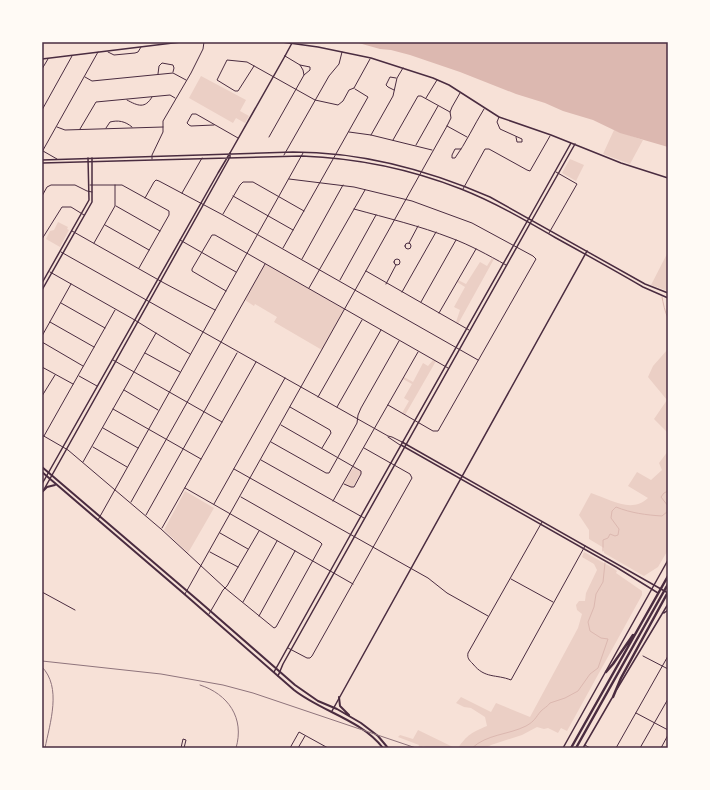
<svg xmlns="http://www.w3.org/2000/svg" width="710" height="790" font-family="'Archivo Narrow',sans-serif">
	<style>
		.green { fill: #ebcfc5 }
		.water { fill: #dcb8b0 }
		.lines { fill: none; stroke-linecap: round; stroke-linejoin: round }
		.stream { stroke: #dcb8b0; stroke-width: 1 }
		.minor { stroke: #4a2c40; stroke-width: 1 }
		.tertiary { stroke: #4a2c40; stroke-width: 1.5 }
		.secondary { stroke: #4a2c40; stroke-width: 1.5 }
		.primary { stroke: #4a2c40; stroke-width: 2 }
		.motorway { stroke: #4a2c40; stroke-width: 2.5 }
		.rail { stroke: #8f747c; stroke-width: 1 }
		.neatline { fill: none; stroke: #4a2c40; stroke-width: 1.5 }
	</style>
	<rect width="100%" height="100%" fill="#f7e1d7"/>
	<path class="green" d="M201,76l45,24 -6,11 9,5 -4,7 -9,-5 -3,5 -44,-25z
		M614,130l29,10 -13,24 -27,-10z
		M570,159l14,6 -8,16 -14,-8z
		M58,222l10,5 -1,2 2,1 -9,17 -14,-8 4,-8 4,-1z
		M668,252v39l-17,-6z
		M492,258l2,1 -36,65 -2,-2 4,-12 -6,-3 11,-20 -8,-5 1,-2 8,4 14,-22 7,4z
		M265,264l79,45 -22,41 -48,-28 3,-5 -22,-13 -1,2 -9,-6z
		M668,349v84l-14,-14 13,-19 -19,-23 5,-11z
		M433,360l3,1 -31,54 -3,-2 7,-12 -5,-3 8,-14 -9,-5 1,-2 9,5 10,-19 5,3z
		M668,451v99l-10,17 -14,9 -40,-23v-5l-15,-9v-9l-10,-15 12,-22c18,6 41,21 57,5l-20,-12 9,-14 14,8 11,-10 -3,-7z
		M354,466l8,6 -10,16 -8,-4z
		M185,491l29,17 -26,45 -24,-23z
		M584,552l29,16 4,3 -1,2 26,18v4l-75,136 -6,-3 -3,5 -10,-5 -4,1 -7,-2 -15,8 -31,10 -5,3h-28c9,-13 14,-16 29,-22l-2,-9 -14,-9 -7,-1 -8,-4 5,-6 30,15 5,-9 34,14 48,-89 4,-14 -5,-4 -1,-5 3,-4h6l1,-8 11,-23 -3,-6 -12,-7z
		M418,730l37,18h-26l-6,-2 -2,2h-3l1,-3 -21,-8 2,-2 13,4z"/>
	<path class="water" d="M355,42h313v105l-48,-14 -27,-13 -30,-9 -18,-8 -29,-9 -56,-22 -50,-17 -19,-5 -11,-1z"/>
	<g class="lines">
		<path class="stream" d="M662,297c1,5 3,16 6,21
			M668,491l-4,2 -3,4 7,9
			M603,551v-11l5,-2 2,-4 5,2 3,-1 1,-6 -8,-11 1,-7 4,-4c15,6 30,8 46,9l6,-5
			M472,748c15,-14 36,-13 54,-22 9,-5 9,-8 15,-15 3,-3 6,-4 9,-8l15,-5 13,-7 12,-17 8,-6 10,-29 -7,-1 -11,-7 -2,-9 6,-15 2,-13 7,-12 2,-19"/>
		<path class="minor" d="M108,52l6,3 21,-2 3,-1 3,-5
			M285,56l15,9 10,2v3l-6,5
			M254,66l-16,25h-3l-18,-11 10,-20 20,2 68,38 23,5 5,-4 6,-11 5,-2
			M42,69l6,-10
			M158,74l1,-8 3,-3 11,2 1,3 -1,4
			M85,77l7,4 81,-8 13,7
			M354,88l16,-29
			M394,90l-6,-3 -2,-2 4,-8 6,1
			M426,98l11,-18
			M127,100c11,6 18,9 25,-3
			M42,110l30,-54
			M499,117l-2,5 3,7 22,10v3h-5l-1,-5
			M214,125l-23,1 -2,-1 -2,-2 5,-9h4l42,24
			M447,126l20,11
			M57,127l8,3 98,-3
			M106,128l4,-6c8,-2 15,-1 22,5
			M80,129l16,-27 74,-7 5,3
			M349,132l22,3 61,15
			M371,135l22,-39 4,-18 6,-10
			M269,137l35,-62 -1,-5 -3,-5
			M393,140l25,-44h3l29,16
			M416,145l22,-39
			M461,149h-6l-3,6v3h3c11,-15 19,-33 29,-49
			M43,151l14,8
			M42,152l56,-100
			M284,155l45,-79 10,-12 3,-12
			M152,159v-4l11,-23v-11l28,-48 12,-24 1,-7
			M289,179l65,8 58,14 60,22 61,33 3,3 -98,172h-5l-45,-26
			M90,185h32l47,26v4l-30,53
			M463,189l22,-40h4l38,21 3,1 20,-35
			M182,193l20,-35
			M42,196l5,-9 4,-2h24l12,6 5,1
			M233,196l60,34
			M145,198l9,-16 2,-2 3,1 64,34 255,145
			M116,206l44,25
			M354,209c33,9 66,17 97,29 19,7 37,17 55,27
			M223,214l17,-29 3,-3h10l51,29
			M105,225l44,25
			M72,231l92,52 51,27
			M549,233l28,-49 -21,-12
			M42,239l20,-32h9l13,8
			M180,240l56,32
			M94,243l21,-37v-21
			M409,243l9,-17
			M405 246a3 3 0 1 1 6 0a3 3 0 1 1-6 0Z
			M283,248l85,-151 -13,-8
			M61,252l327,184 4,1 10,5
			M302,259l41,-74
			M394 262a3 3 0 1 1 6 0a3 3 0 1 1-6 0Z
			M366,271l103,59
			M50,272l83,47 57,35
			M340,280l36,-65
			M386,284l10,-19
			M309,288l56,-98
			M226,291l-34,-20v-2l20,-34h3l233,133
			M402,292l34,-60
			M421,302l35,-62
			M61,303l44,25
			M439,313l37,-64
			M50,322l44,25
			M42,336l29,-52
			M42,342l41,24
			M145,353l35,19
			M113,360l109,62
			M42,367l31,17
			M79,376l18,10
			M124,390l34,20
			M42,396l13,-21
			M318,397l44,-77
			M290,407l40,23 1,3 -9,15
			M337,407l44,-77
			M113,409l88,50
			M281,425l80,46v3l-7,13h-3l-7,-3
			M103,428l35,20
			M42,435l26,15 93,79 64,59 49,40 2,-1 46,-83 -2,-2 -79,-45
			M44,436l71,-126
			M388,437l12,8
			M271,442l55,31h3l28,-50 1,-8 3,-7 38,-67
			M93,447l34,20
			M261,460l103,58
			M83,462l73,-129
			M234,469l194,109 19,15 41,23
			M185,488l168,96
			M333,501l85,-149
			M131,502l134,-238
			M214,504l71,-126
			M146,515l91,-162
			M98,520l205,-367
			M542,522l-74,131c-1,5 1,7 5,11 12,15 23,10 38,16l74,-134
			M162,528l94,-166
			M220,533l28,16
			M210,552l28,15
			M511,579l42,23
			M42,592l33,18
			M185,594l262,-468 4,-8 -1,-6 2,-5 8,-14
			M243,602l34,-61
			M209,614l14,-24 4,-4 32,-55
			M259,616l36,-65
			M288,648l19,10h3l2,-2 100,-178 -2,-4 -46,-26
			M643,656l25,13
			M636,713l32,17
			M585,745l5,3
			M181,748l2,-9 3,1 -2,8
			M290,748l9,-16 29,16
			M298,748l7,-12
			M616,748l52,-92
			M640,748l28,-49
			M661,748l7,-13"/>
		<path class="tertiary" d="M282,42l36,5 53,11 62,20 16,7 50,32 52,18 70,28 47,15
			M42,59l139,-17
			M230,153l55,-97
			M529,218l42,-75
			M532,220l43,-76
			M42,283l47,-83 -1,-42
			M42,290l50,-88v-44
			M402,442l266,151
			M401,445l215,122 42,26
			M332,711l255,-460"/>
		<path class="secondary" d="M285,56l7,-13
			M42,160l251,-8c69,0 135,18 197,45l155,87 23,9
			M42,163l260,-7c54,2 108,13 159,33 33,13 64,31 95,49 29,16 58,32 87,49l25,11
			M42,484l176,-311 12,-20
			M42,493l188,-336v-4
			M664,613l4,-3
			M274,672l78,-140 177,-314
			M278,676l5,-12 249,-444
			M617,689l51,-85
			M563,748l105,-188
			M583,748l29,-50"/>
		<path class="primary" d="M42,467l158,135 95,83 23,16 19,8 24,14 17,13 10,12
			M42,472l140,120 112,98c28,22 66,29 89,58
			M43,491l4,-4 8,-2
			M339,697l1,9 9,9"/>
		<path class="motorway" d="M606,672l7,-8 20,-29
			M613,697l8,-19 47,-86
			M571,748l97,-172
			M576,748l92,-164"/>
		<path class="rail" d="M42,661l119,13 62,11 30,8 163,55
			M42,667c20,20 8,56 3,81
			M200,685c28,9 45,33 36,63"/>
	</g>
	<rect width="710" height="790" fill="none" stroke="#fffaf5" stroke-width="86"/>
	<rect x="43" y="43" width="624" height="704" class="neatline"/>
</svg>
